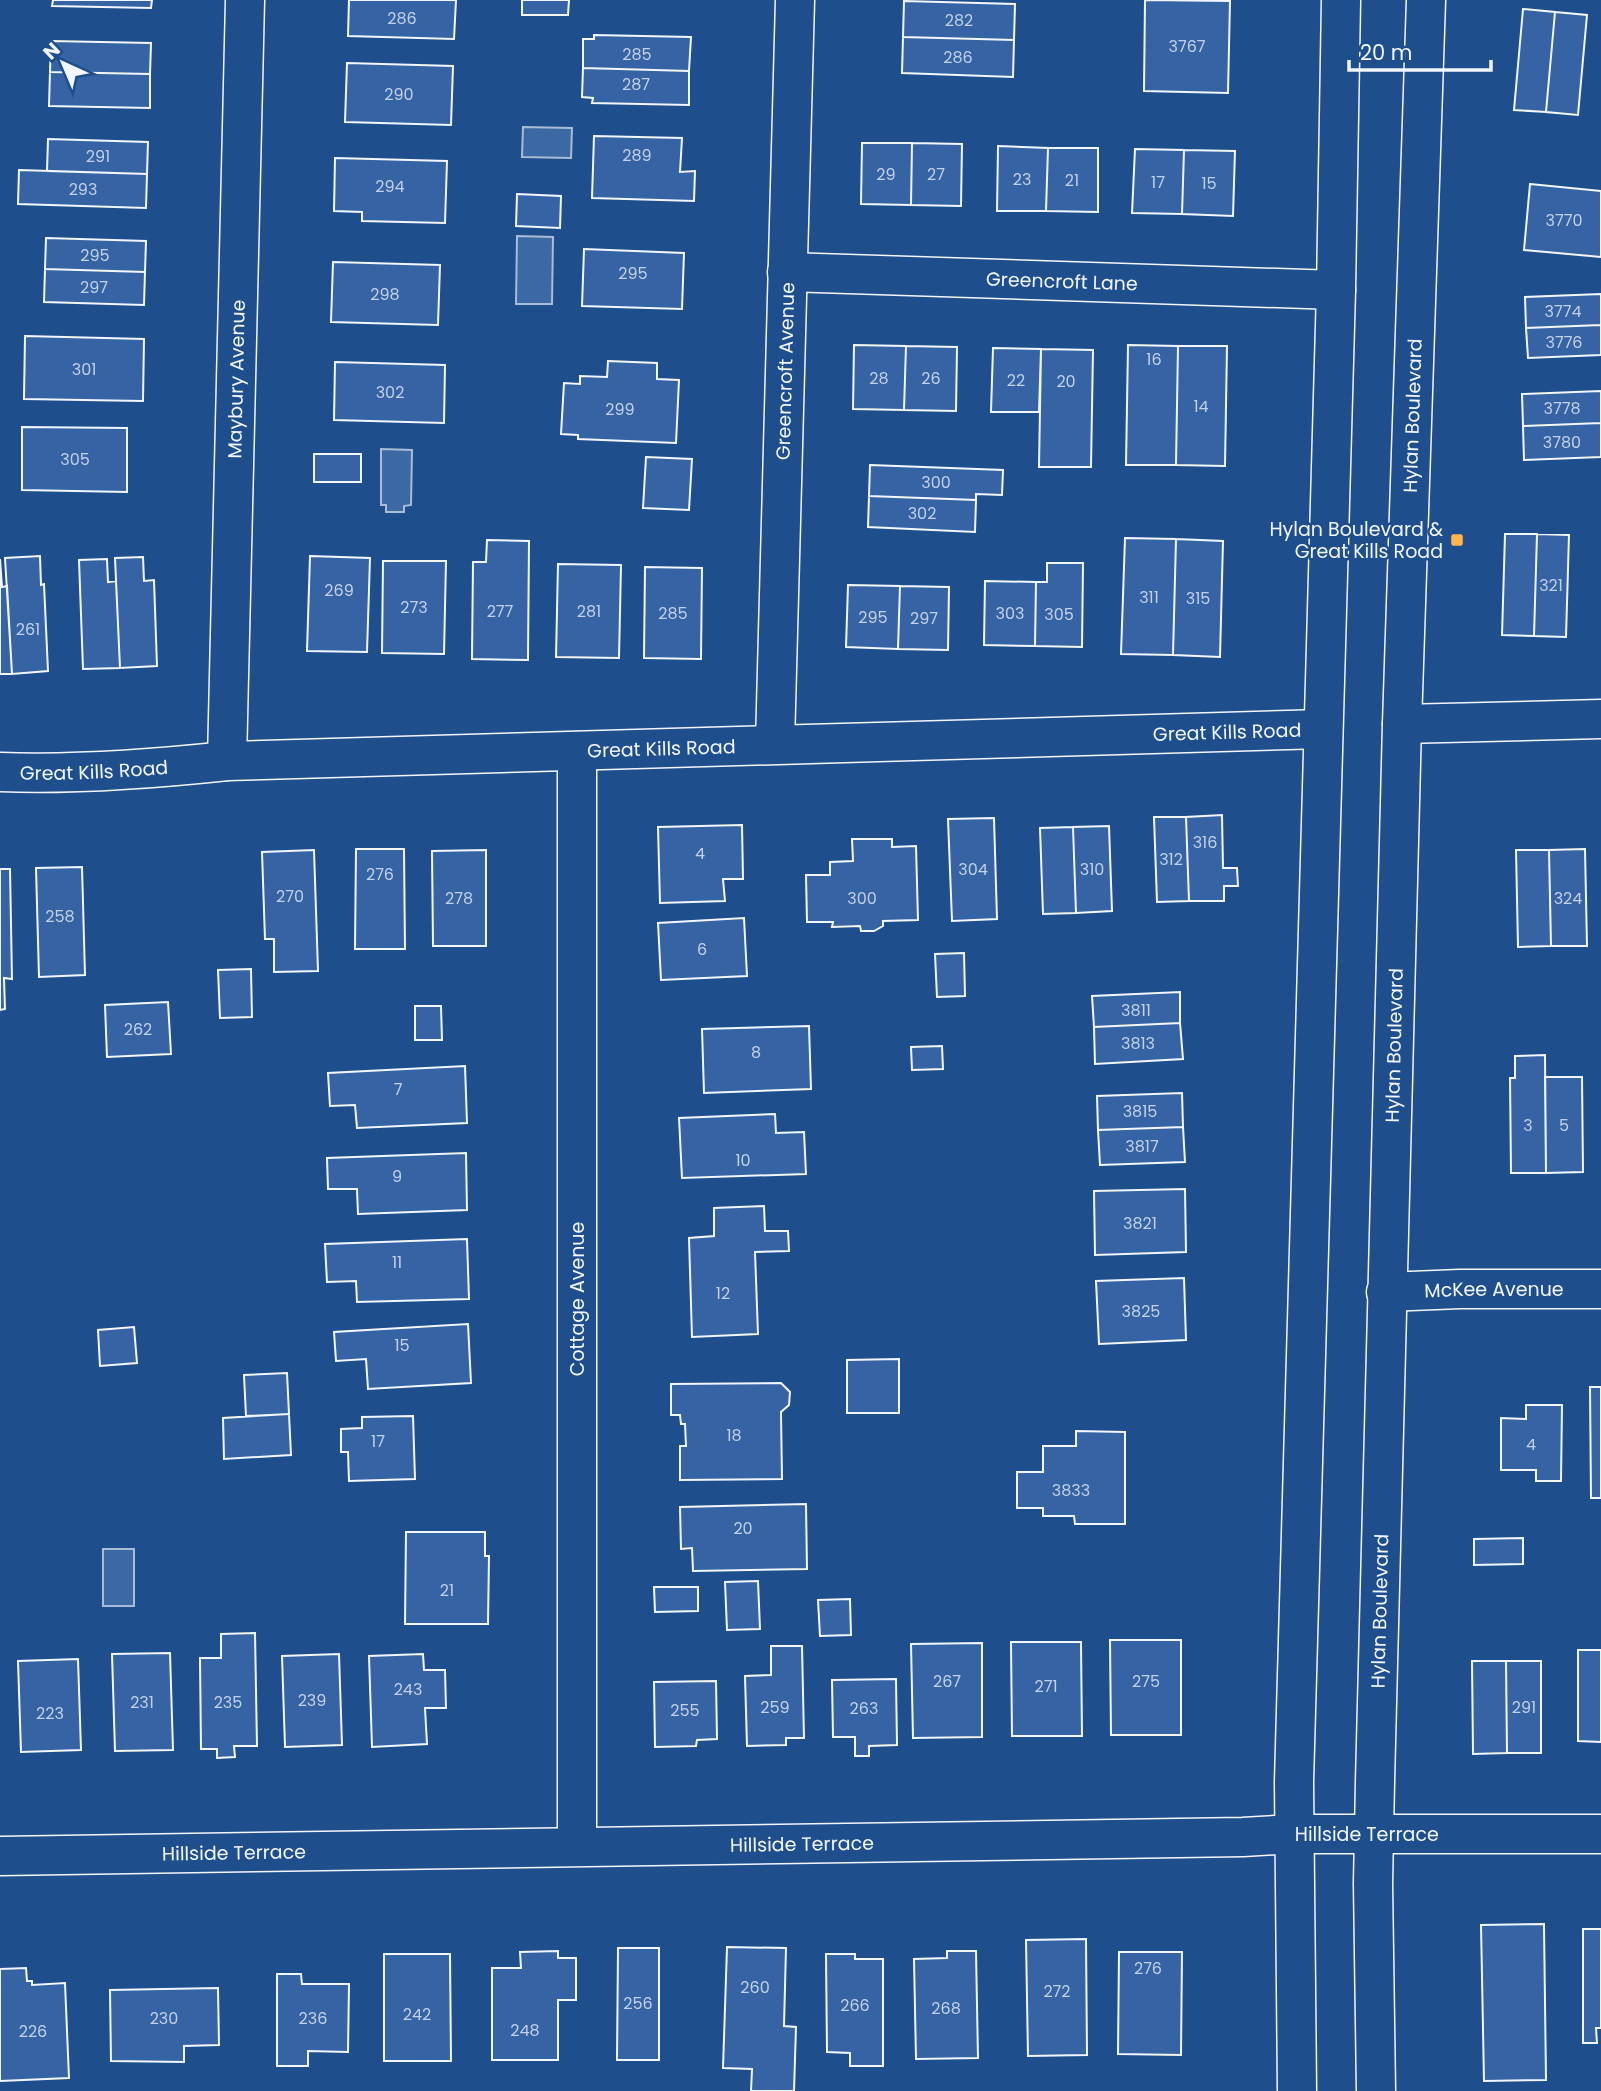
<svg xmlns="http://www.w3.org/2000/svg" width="1601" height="2091" font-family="Poppins,sans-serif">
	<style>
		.water { fill: #3b69a3; stroke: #a8bbd7; stroke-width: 2 }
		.building { fill: #3563a3; stroke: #f2f6ff; stroke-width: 2 }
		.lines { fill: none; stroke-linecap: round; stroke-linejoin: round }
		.minor-casing { stroke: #f2f6ff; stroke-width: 41 }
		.major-casing { stroke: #f2f6ff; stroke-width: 41 }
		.minor { stroke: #1f4e8c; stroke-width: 38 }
		.major { stroke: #1f4e8c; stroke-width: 38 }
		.poi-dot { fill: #ffb74d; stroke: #1f4e8c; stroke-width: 2.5 }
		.labels { text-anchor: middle; stroke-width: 5; stroke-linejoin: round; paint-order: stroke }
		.number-label { font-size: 16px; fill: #c3d1e8 }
		.street-label { font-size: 19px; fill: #f2f6ff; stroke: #1f4e8c }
		.poi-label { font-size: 19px; fill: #f2f6ff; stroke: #1f4e8c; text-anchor: end }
	</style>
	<rect width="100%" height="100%" fill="#1f4e8c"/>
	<path class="water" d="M523,127l49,1 -1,30 -49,-1z
		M517,236l36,1 -1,67h-36z
		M381,449l31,1 -1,55 -7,1v6h-18v-7h-5z
		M103,1549h31v57h-31z"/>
	<path class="building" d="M53,0h99l-1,8 -99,-2z
		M349,0h107l-2,39 -106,-3z
		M522,0h47l-1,15h-46z
		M1145,0l85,1 -2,92 -84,-2z
		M904,1l111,3 -1,36 -111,-3z
		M1523,9l32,3 -9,100 -32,-2z
		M1555,12l32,3 -9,100 -32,-3z
		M594,35l97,2 -2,34 -106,-3v-29h11z
		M903,37l111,3 -1,37 -111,-4z
		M51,41l100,2 -1,31 -100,-2z
		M347,63l106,3 -2,59 -106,-3z
		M583,68l106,3v34l-97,-2 1,-5 -11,-1z
		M50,72l100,2v34l-101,-2z
		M594,136l88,2 -2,34 15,-1 -1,30 -102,-3z
		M48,139l100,3 -1,32 -100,-3z
		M862,143h50l-1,62 -50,-1z
		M912,143l50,1 -1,62 -50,-1z
		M998,146l50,2 -2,63h-49z
		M1048,148h50v64l-52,-1z
		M1135,149l49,1 -2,64 -50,-1z
		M1184,150l51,1 -2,65 -51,-2z
		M335,158l112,3 -2,62 -83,-2v-9l-28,-1z
		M19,170l128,4 -1,34 -128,-4z
		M1530,184l71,7v66l-77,-7z
		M517,194l44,2 -1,32 -44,-2z
		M46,238l100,3 -1,31 -100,-3z
		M584,249l100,4 -2,56 -100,-3z
		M333,262l107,3 -2,60 -107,-3z
		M45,269l100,3 -1,33 -100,-3z
		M1601,294v31l-75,3 -1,-31z
		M1601,325v30l-73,3 -2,-30z
		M25,336l119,3 -1,62 -119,-2z
		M854,345l52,1 -2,64 -51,-1z
		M1128,345l50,1 -2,119h-50z
		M906,346l51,1 -1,64 -52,-1z
		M1178,346h49l-2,120 -49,-1z
		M993,348l48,1 -2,63h-48z
		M1041,349l52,1 -2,117h-52z
		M608,361l49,2v16l22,1 -3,63 -98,-4v-4l-17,-1 3,-51 16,1v-8l27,1z
		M335,362l110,3 -1,58 -110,-3z
		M1601,391v32l-78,3 -1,-32z
		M1601,423v34l-77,3 -1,-34z
		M22,427l105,1v64l-105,-2z
		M314,454h47v28h-47z
		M646,457l46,2 -3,51 -46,-2z
		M870,465l133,5 -1,25 -26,-1v6l-107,-4z
		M869,496l107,4 -1,32 -107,-5z
		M1505,534h32l-3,102 -32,-1z
		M1537,534l32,1 -3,102 -32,-1z
		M1125,538l51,1 -3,116 -52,-1z
		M1176,539l47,2 -3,116 -47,-2z
		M487,540l42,1 -1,119 -56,-1 1,-97h13z
		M40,556l1,29 3,-1 4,87 -36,3 -7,-116z
		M310,556l60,2 -3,94 -60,-1z
		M143,557l1,24 10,-1 3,86 -37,2 -5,-110z
		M0,559l2,28 5,-1 5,88h-12z
		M107,559l1,23 8,-1 4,87 -37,1 -4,-109z
		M383,561h63l-2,93 -62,-1z
		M1047,563h36l-1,84 -47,-1 1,-64h11z
		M558,564l63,1 -2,93 -63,-1z
		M645,567l57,1 -1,91 -57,-1z
		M985,581l51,1 -1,64 -51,-1z
		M848,585l52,1 -2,63 -52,-2z
		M900,586l49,1 -1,63 -50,-1z
		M1222,815l1,53h14l1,18h-14v15h-35l-3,-84z
		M1154,817h32l3,84 -32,1z
		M994,818l3,101 -45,2 -4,-102z
		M742,825l1,54h-20l2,22 -65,2 -2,-76z
		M1109,826l3,85 -36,2 -3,-86z
		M1073,827l3,86 -33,1 -3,-86z
		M852,839h40v8l24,-1 2,74 -35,1v5l-9,5h-13l-1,-5 -28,1 1,-5h-26l-1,-47h24v-13l23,-1z
		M356,849h48l1,100h-50z
		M1585,849l2,97h-36l-2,-96z
		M314,850l4,121 -44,1v-33h-9l-3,-87z
		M486,850v96h-53l-1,-95z
		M1516,850h33l2,96 -33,1z
		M82,867l3,108 -46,2 -3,-109z
		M0,869h10l2,110 -8,-1 1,31 -5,1z
		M744,918l3,58 -86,4 -3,-57z
		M964,953l1,43 -28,1 -2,-43z
		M251,969l1,48 -32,1 -2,-48z
		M1180,992v31l-86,4 -2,-31z
		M168,1002l3,52 -64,3 -2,-52z
		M415,1006h26l1,34h-27z
		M1180,1023l3,36 -88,5 -1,-37z
		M809,1026l2,63 -107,4 -2,-64z
		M942,1046l1,23 -31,1 -1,-23z
		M1545,1055l1,118h-35l-1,-95h5v-22z
		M465,1066l2,57 -110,5 -2,-23 -25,1 -2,-33z
		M1545,1077h37l1,95 -37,1z
		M1182,1093l1,34 -85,3 -1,-34z
		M775,1114l1,19 28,-1 2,42 -124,4 -3,-60z
		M1183,1127l2,35 -85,3 -2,-35z
		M466,1153l1,57 -109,4 -1,-25h-29l-1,-31z
		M1185,1189l1,63 -91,3 -1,-64z
		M764,1206l1,25h23l1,20 -34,1 3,82 -66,3 -3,-99 25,-2v-28z
		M467,1239l2,60 -112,3 -1,-21 -29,1 -2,-38z
		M1184,1278l2,62 -87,4 -3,-63z
		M468,1324l3,59 -103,6 -2,-30 -30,2 -2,-29z
		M134,1327l3,36 -37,3 -2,-36z
		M899,1359v54h-52v-53z
		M287,1373l2,41 -43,2 -2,-41z
		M781,1383l9,9 -1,13 -8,7 1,67 -102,1v-34h6l-1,-22h-4l-1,-9h-9v-31z
		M1590,1387h11v111h-10z
		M1526,1405h36l-1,76h-25v-11h-35v-52l25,1z
		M289,1414l2,41 -67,4 -1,-41z
		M413,1416l2,63 -66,2 -1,-29h-7v-23l21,-1v-11z
		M1076,1431l49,1v92h-50l-1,-8h-31v-8h-26v-36h26v-26h33z
		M806,1504l1,65 -114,2 -1,-23 -11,1 -1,-42z
		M406,1532h79v24h4l-1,68h-83z
		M1523,1538v26l-49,1v-26z
		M758,1581l2,48 -33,1 -2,-48z
		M654,1587h44v24l-43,1z
		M850,1599l1,36 -31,1 -2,-36z
		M255,1633l2,113h-23l1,11 -18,1v-9h-16l-1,-91h21v-24z
		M1110,1640h71v95h-70z
		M1011,1642h70l1,94h-70z
		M982,1643v94l-69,1 -2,-94z
		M771,1646h31l2,92h-18v7l-39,1 -2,-70 26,-1z
		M1578,1650h23v92l-23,-1z
		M170,1653l3,97 -58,1 -3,-97z
		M339,1654l3,91 -57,2 -3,-91z
		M423,1654l1,16h21l1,38h-21l2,36 -55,3 -3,-91z
		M78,1659l3,91 -60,2 -3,-91z
		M1472,1661h34l1,92 -34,1z
		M1506,1661h35v92h-34z
		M896,1679l1,66 -28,1v10h-14v-19h-22l-1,-57z
		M716,1681l1,58 -20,1 -1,6 -41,1 -1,-65z
		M1544,1924l2,156 -62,1 -3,-156z
		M1583,1929h18v99h-5l1,15h-14z
		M1086,1939l1,116 -59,1 -2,-116z
		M727,1947l59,1 -2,78 12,1 -2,64h-43l1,-22 -29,-1z
		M618,1948h41v112h-42z
		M558,1951v7h18v42h-18v60h-66v-92h29l-1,-16z
		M947,1951h29l2,107 -62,1 -2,-100 33,-1z
		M1119,1952h63l-1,103 -63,-1z
		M384,1954h66l1,107h-67z
		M826,1954h29v5h28v107h-33v-13l-23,-1z
		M26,1968l1,13h5v4l33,-2 4,95 -69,3v-112z
		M277,1974h24l1,10h47l-1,68 -40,-1v15h-31z
		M218,1988l1,57 -35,1v16l-73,-1 -1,-71z"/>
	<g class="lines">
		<defs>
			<g id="minor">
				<path id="s1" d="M787,272l549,18"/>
				<path d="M1402,724l199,-5"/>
				<path id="s2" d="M775,744l20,-744"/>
				<path d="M577,751v1095"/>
				<path id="s3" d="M227,761l18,-761"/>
				<path id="s4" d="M0,772c76,3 152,-3 227,-11l1096,-32"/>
				<path id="s5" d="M1386,1292l74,-3h141"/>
				<path id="s6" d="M0,1856l1243,-19 50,-3h308"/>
			</g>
			<g id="major">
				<path d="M1297,2091l-3,-309 42,-1492 5,-290"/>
				<path id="s7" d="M1376,2091l-3,-207 2,-102 27,-1058 24,-724"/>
			</g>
		</defs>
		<use href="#minor" class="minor-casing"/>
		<use href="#major" class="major-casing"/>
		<use href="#minor" class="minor"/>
		<use href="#major" class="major"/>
	</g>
	<rect class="poi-dot" x="1450" y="533" width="14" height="14" rx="3.5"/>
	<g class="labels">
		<g class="number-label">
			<text x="402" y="24">286</text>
			<text x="959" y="26">282</text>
			<text x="1187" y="52">3767</text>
			<text x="637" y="60">285</text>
			<text x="958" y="63">286</text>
			<text x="636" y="90">287</text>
			<text x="399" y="100">290</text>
			<text x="637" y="161">289</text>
			<text x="98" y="162">291</text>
			<text x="886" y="180">29</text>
			<text x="936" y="180">27</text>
			<text x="1022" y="185">23</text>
			<text x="1072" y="186">21</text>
			<text x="1158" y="188">17</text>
			<text x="1209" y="189">15</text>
			<text x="390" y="192">294</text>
			<text x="83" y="195">293</text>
			<text x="1564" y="226">3770</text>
			<text x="95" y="261">295</text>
			<text x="633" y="279">295</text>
			<text x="94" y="293">297</text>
			<text x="385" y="300">298</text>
			<text x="1563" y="317">3774</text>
			<text x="1564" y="348">3776</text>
			<text x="1154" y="365">16</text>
			<text x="84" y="375">301</text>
			<text x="879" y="384">28</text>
			<text x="931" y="384">26</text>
			<text x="1016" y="386">22</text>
			<text x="1066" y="387">20</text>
			<text x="390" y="398">302</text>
			<text x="1201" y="412">14</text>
			<text x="1562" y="414">3778</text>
			<text x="620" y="415">299</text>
			<text x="1562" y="448">3780</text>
			<text x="75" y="465">305</text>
			<text x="936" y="488">300</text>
			<text x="922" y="519">302</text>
			<text x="1551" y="591">321</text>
			<text x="339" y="596">269</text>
			<text x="1149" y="603">311</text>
			<text x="1198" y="604">315</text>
			<text x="414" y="613">273</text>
			<text x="500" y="617">277</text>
			<text x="589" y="617">281</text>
			<text x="673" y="619">285</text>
			<text x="1010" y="619">303</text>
			<text x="1059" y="620">305</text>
			<text x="873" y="623">295</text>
			<text x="924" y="624">297</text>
			<text x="28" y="635">261</text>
			<text x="1205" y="848">316</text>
			<text x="700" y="859">4</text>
			<text x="1171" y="865">312</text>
			<text x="973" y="875">304</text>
			<text x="1092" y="875">310</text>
			<text x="380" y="880">276</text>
			<text x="290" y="902">270</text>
			<text x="459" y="904">278</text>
			<text x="862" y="904">300</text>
			<text x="1568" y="904">324</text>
			<text x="60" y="922">258</text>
			<text x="702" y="955">6</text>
			<text x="1136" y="1016">3811</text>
			<text x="138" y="1035">262</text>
			<text x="1138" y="1049">3813</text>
			<text x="756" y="1058">8</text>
			<text x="398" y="1095">7</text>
			<text x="1140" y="1117">3815</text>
			<text x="1528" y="1131">3</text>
			<text x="1564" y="1131">5</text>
			<text x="1142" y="1152">3817</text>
			<text x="743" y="1166">10</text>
			<text x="397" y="1182">9</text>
			<text x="1140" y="1229">3821</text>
			<text x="397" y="1268">11</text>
			<text x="723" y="1299">12</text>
			<text x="1141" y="1317">3825</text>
			<text x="402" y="1351">15</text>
			<text x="734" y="1441">18</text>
			<text x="378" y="1447">17</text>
			<text x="1531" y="1450">4</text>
			<text x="1071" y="1496">3833</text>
			<text x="743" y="1534">20</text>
			<text x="447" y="1596">21</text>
			<text x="947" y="1687">267</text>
			<text x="1146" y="1687">275</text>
			<text x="1046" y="1692">271</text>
			<text x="408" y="1695">243</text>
			<text x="312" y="1706">239</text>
			<text x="142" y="1708">231</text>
			<text x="228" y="1708">235</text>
			<text x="775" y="1713">259</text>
			<text x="1524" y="1713">291</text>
			<text x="864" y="1714">263</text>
			<text x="685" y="1716">255</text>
			<text x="50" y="1719">223</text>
			<text x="1148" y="1974">276</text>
			<text x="755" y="1993">260</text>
			<text x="1057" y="1997">272</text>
			<text x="638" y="2009">256</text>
			<text x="855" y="2011">266</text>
			<text x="946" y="2014">268</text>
			<text x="417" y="2020">242</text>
			<text x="164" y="2024">230</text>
			<text x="313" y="2024">236</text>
			<text x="525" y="2036">248</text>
			<text x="33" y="2037">226</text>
		</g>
		<g class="street-label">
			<text dy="7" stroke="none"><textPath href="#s1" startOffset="275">Greencroft Lane</textPath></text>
			<text dy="7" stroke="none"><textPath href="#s2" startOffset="373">Greencroft Avenue</textPath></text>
			<text dy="7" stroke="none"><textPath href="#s3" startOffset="382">Maybury Avenue</textPath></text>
			<text dy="7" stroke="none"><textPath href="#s7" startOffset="1676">Hylan Boulevard</textPath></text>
			<text dy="7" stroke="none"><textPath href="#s4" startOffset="1228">Great Kills Road</textPath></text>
			<text dy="7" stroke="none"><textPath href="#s4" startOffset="662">Great Kills Road</textPath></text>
			<text dy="7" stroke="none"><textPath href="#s4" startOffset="94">Great Kills Road</textPath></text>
			<text dy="7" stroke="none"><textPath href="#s7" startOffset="1046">Hylan Boulevard</textPath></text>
			<text dy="7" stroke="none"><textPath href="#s5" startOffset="108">McKee Avenue</textPath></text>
			<text transform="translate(577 1299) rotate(-90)" y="7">Cottage Avenue</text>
			<text dy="7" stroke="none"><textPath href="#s7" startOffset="480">Hylan Boulevard</textPath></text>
			<text dy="7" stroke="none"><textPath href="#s6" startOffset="1367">Hillside Terrace</textPath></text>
			<text dy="7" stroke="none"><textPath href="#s6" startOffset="802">Hillside Terrace</textPath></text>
			<text dy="7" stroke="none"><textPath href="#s6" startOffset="234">Hillside Terrace</textPath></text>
		</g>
		<g class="poi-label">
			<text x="1443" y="536">Hylan Boulevard &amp;<tspan x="1443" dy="22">Great Kills Road</tspan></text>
		</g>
	</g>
	<g transform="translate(63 63) rotate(316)" stroke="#1f4e8c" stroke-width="5" paint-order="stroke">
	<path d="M0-5L12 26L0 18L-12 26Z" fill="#f2f6ff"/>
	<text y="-10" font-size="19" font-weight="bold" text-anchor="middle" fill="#f2f6ff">N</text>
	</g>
	<path d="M1349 60v10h142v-10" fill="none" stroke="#f2f6ff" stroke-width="3.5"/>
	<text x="1360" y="60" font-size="21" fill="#f2f6ff" stroke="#1f4e8c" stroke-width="5" paint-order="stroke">20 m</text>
</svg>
